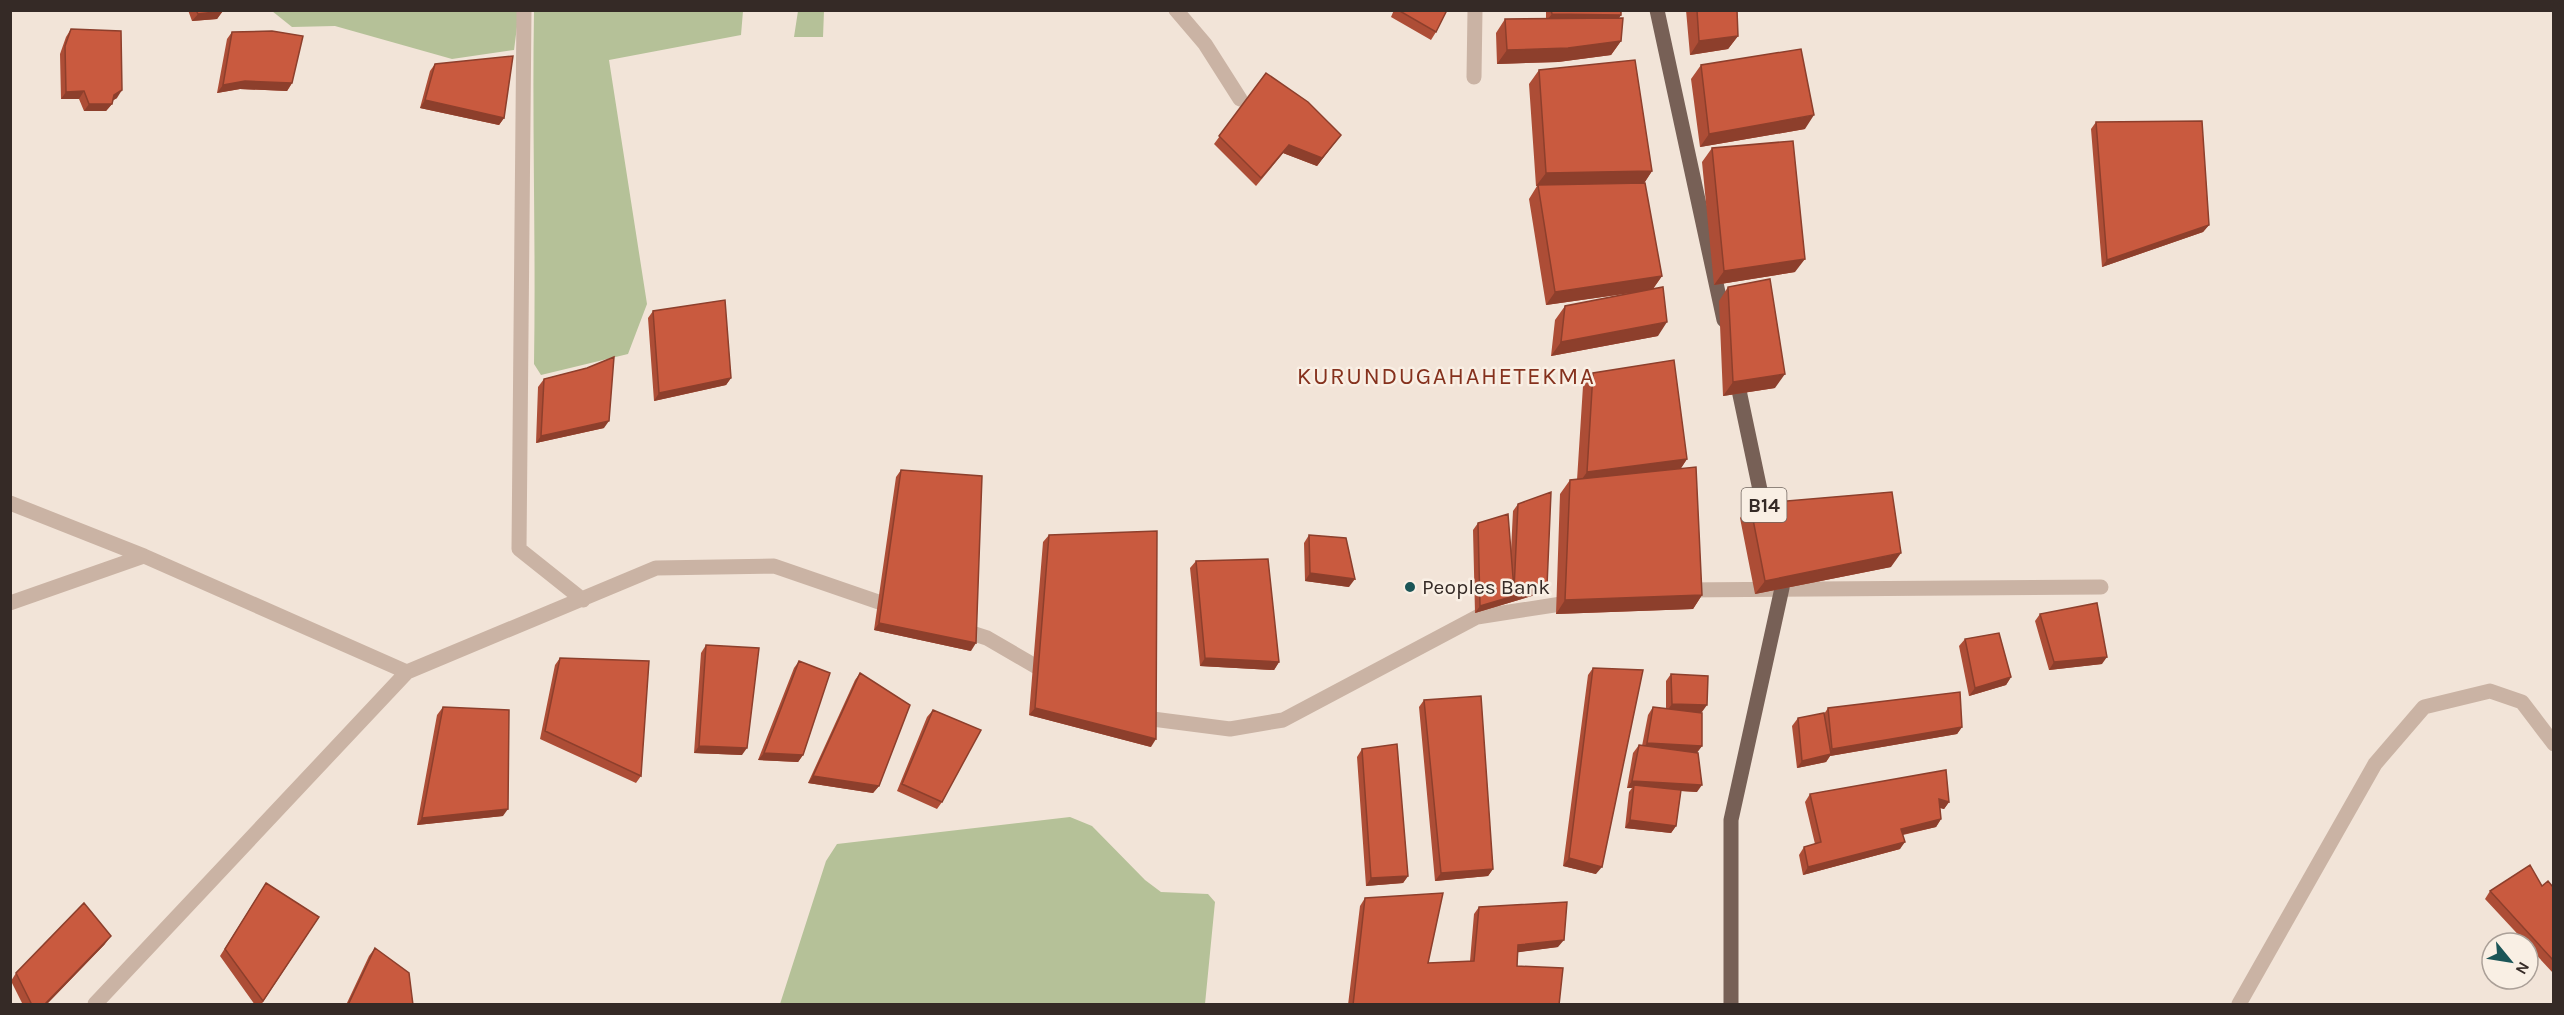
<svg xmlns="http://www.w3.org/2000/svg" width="2564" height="1015" font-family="Karla,sans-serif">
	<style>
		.green { fill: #b5c198 }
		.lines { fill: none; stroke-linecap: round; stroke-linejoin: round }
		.minor { stroke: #cab3a4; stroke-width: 15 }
		.major { stroke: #776056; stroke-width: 15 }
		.wall { fill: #ad4d36 }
		.shaded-wall { fill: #8d3f2c }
		.building { fill: #c95a3f; stroke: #8d3f2c; stroke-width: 1.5 }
		.poi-dot { fill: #1b5557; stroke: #f9efe4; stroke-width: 2 }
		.labels { text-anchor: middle; stroke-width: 5; stroke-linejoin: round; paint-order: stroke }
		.shield { fill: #f9efe4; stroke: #70655f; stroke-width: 1.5 }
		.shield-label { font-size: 20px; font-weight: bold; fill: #352a26 }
		.poi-label { font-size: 21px; fill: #352a26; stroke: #f9efe4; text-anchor: start }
		.quarter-label { font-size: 24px; letter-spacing: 1.5px; fill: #85311d; stroke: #f9efe4 }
	</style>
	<rect width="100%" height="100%" fill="#f2e4d8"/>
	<path class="green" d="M272,11h247l-5,39 -62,9 -117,-33 -43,1z
		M534,11h209l-2,24 -132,25 38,244 -19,50 -87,21 -7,-11c2,-118 -2,-236 0,-353z
		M798,11h26l-1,26h-29z
		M1070,817l22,9 53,54 16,12 47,2 7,8 -10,102h-425l46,-143 11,-17z"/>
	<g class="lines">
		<path class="minor" d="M524,10l-5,539 64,51
			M1176,10l29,34 35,55
			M1474,77l1,-67
			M10,503l134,53 263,116 249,-104 118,-2 122,42
			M1681,590l420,-3
			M10,603l134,-47
			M959,629l28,9 62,36
			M1137,717l93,12 53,-9 194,-103 97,-15
			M95,1004l312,-332
			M2239,1004l136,-240 49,-57 66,-16 32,11 32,42"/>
		<path class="major" d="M1657,10l67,310
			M1736,376l31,147
			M1731,1004v-184l51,-232 -5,-19"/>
	</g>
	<path class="wall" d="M188,10h35l-6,9 -25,2z
		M1394,10h53l-11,22 -5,8 -40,-23z
		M1546,10h75v5l-2,3 2,23 -10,14 -53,7 -61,2 -1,-31 9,-14h41z
		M1686,10h51l1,26 -10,13 -38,6z
		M71,29l46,69 -4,2 -1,4 -6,7h-22l-5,-12h-18l-1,-45 6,-17z
		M232,32l60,51 -5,8 -47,-2 -23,4 10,-54z
		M435,64l69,54 -5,7 -79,-17 10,-37z
		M1701,65l104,64 -105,18 -9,-68z
		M1539,70l113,101 -8,12 18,93 -9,13 5,47 -107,20 4,-36 10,-14 79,-15 -98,14 -17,-106 8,-13h-1l-7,-102z
		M1266,73l69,69 -18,24 -34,-13 -27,33 -42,-42z
		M2096,122l113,103 -6,7 -101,35 -11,-138z
		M1712,148l83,124 -81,13 -12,-123z
		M1728,287l47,101 -52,8 -4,-95z
		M653,311l78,67 -5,7 -72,16 -6,-83z
		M587,368l17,60 -68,15 2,-56 6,-8z
		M1593,373l94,86 -7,10 22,126 -9,14 -137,5 4,-120 10,-14h7l6,-94z
		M901,470l70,181 -97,-21 22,-153z
		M1518,504l24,89 -67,20 -2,-83 5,-7 33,28 2,-40z
		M1750,504l141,63 -136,27 -15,-76z
		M1049,535l102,212 -122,-32 14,-173z
		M1309,535l40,52 -44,-6 -1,-38z
		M1196,561l83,101 -5,8 -74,-4 -10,-98z
		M2040,614l62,50 -53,6 -14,-49z
		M1965,639l46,38 -5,8 -37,11 -10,-50z
		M706,645l36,110 -48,-2 7,-100z
		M560,658l81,118 -5,7 -96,-44 15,-74z
		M799,661l4,94 -5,7 -40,-2 36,-92z
		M1593,668l3,206 -33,-8 25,-191z
		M860,673l19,113 -6,7 -65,-10 47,-103z
		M1671,674l31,38h-5l5,34 -5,6v40l-16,-1 -5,35 -5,7 -46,-5 4,-36 3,-4h-5l6,-35 6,-8 3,1 6,-31 5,-8 13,2v-28z
		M1424,700l69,169 -5,7 -53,5 -16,-174z
		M443,707l60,109 -86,9 20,-110z
		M1828,708l134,19 -5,7 -127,22 -4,6 -29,6 -5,-42 6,-8 26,-4z
		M933,710l9,92 -5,7 -40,-18 30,-74z
		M1362,749l46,127 -5,7 -37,3 -9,-129z
		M1810,794l139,8 -5,7 -4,-1 1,11 -5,8 -33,8 -3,14 -97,26 -4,-20 5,-8 11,-3 -10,-42z
		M266,883l53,34 -58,88h-6l-35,-49z
		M2553,887v86l-25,-27v-3h-2l-41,-44 5,-8z
		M1365,898l63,65 42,-2 4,-47 5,-7 79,40 -40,5 -1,14 42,39h-211l12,-99z
		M105,944l-59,61h-23l-12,-24 5,-8z
		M375,948l38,57h-67l23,-49z"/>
	<path class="shaded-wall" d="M223,11l-6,8 -25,2 6,-7z
		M1552,14l69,1 -5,7 -70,-1z
		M1738,36l-10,13 -38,6 9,-14z
		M1621,41l-10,14 -53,7 -61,2 10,-14z
		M245,81l47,2 -5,8 -47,-2 -23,4 6,-8z
		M122,90l-5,8 -8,5 5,-8z
		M84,91l-5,8h-18l5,-7z
		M425,100l79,18 -5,7 -79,-17z
		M89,104h23l-6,7h-22z
		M1814,115l-9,14 -105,18 9,-13z
		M1341,135l-24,31 -34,-13 -27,33 33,-41z
		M1652,171l-9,14h-105l-2,1 10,-13z
		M2209,225l-6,7 -101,35 5,-7z
		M1805,259l-10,13 -81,13 10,-14z
		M1662,276l-10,14 -106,15 9,-13z
		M1667,322l-9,14 -107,20 10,-14z
		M1785,374l-10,14 -52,8 10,-14z
		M731,378l-5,7 -72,16 5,-8z
		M609,421l-5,7 -68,15 5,-7z
		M1687,459l-9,14 -101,13 10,-14z
		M1901,553l-10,14 -136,27 10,-13z
		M1310,573l45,6 -6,8 -44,-6z
		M1547,586l-5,7 -67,20 5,-7z
		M1702,595l-9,14 -137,5 9,-14z
		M879,623l97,20 -5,8 -97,-21z
		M2107,657l-5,7 -53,6 5,-8z
		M1205,658l74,4 -5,8 -74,-4z
		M2011,677l-5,8 -37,11 6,-8z
		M1672,704l35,1 -5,7h-36z
		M1035,708l121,31 -5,8 -122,-32z
		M1962,727l-5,7 -127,22 -4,6 -29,6 5,-7 26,-6 4,-6z
		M1647,743l55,3 -6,8 -55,-3z
		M699,746l48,2 -5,7 -48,-2z
		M764,753l39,2 -5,7 -40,-2z
		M813,776l66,10 -6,7 -65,-10z
		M1632,781l70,4 -5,7 -63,-4v-3l-2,3h-5z
		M1939,799l10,3 -5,7 -10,-3z
		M508,809l-5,7 -86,9 5,-7z
		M1941,819l-5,8 -40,9 5,-7z
		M1630,820l46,6 -5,7 -46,-5z
		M1905,842l-5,7 -97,26 5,-8z
		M1569,858l33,9 -6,7 -33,-8z
		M1493,869l-5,7 -53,5 6,-8z
		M1408,876l-5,7 -37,3 5,-8z
		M111,936l-6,8 -59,61h-2z
		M1564,940l-6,7 -45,6 5,-8z"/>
	<path class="building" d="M196,10h27v1l-25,3z
		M1398,10h49l-11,22z
		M1551,10h70v5l-69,-1z
		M1697,10h40l1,26 -39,5z
		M1623,18l-2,23 -53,7 -61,2 -2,-31z
		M71,29l50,2 1,59 -8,5 -2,9h-23l-5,-13 -18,1 -1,-46z
		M272,31l31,5 -11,47 -47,-2 -22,4 9,-53z
		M1801,49l13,66 -105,19 -8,-69z
		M513,56l-9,62 -79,-18 10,-36z
		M1635,60l17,111 -106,2 -7,-103z
		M1266,73l42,29 33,33 -19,23 -33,-13 -28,33 -42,-42z
		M2202,121l7,104 -102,35 -11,-138z
		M1793,141l12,118 -81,12 -12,-123z
		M1645,183l17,93 -107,16 -17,-107z
		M1770,279l15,95 -52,8 -5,-95z
		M1663,287l4,35 -106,20 4,-36z
		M725,300l6,78 -72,15 -6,-82z
		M614,357l-5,64 -68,15 3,-57 43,-11z
		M1674,360l13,99 -100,13 6,-99z
		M1696,467l6,128 -137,5 5,-120z
		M901,470l81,6 -6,167 -97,-20z
		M1551,492l-4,94 -67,20 -2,-83 30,-9 6,76 4,-86z
		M1892,492l9,61 -136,28 -15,-77z
		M1157,531l-1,208 -121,-31 14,-173z
		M1309,535l37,3 9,41 -45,-6z
		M1268,559l11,103 -74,-4 -9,-97z
		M2097,603l10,54 -53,5 -14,-48z
		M1999,633l12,44 -36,11 -10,-49z
		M706,645l53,3 -12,100 -48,-2z
		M560,658l89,3 -8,115 -96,-45z
		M799,661l31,12 -27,82 -39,-2z
		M1593,668l50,2 -41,197 -33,-9z
		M860,673l50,32 -31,81 -66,-10z
		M1671,674l37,2 -1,29 -35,-1z
		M1960,692l2,35 -130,22 -4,-41z
		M1481,696l12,173 -52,4 -17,-173z
		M443,707l66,3 -1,99 -86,9z
		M1653,707l49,6v33l-55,-3z
		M933,710l48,20 -39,72 -40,-18z
		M1824,713l7,41 -29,7 -4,-43z
		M1397,744l11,132 -37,2 -9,-129z
		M1639,745l59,8 4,32 -70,-4z
		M1946,770l3,32 -10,-3 2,20 -40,10 4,13 -97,25 -4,-20 17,-5 -11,-48z
		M1634,785l47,5 -5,36 -46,-6z
		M2530,865l12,21 6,-5 5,6v73l-63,-69z
		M266,883l53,34 -56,84 -38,-52z
		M1443,893l-15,70 46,-2 5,-54 88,-5 -3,38 -46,5 -1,21 46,2 -4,37h-206l12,-107z
		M84,903l27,33 -67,69h-12l-16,-32z
		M375,948l34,25 4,32h-65z"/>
	<circle class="poi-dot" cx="1410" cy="587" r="6"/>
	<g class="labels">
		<rect class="shield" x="1741.5" y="488" width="45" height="34" rx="4.5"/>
		<g class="shield-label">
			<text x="1764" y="512">B14</text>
		</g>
		<g class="poi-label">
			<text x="1422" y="594">Peoples Bank</text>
		</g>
		<g class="quarter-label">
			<text x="1446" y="384">KURUNDUGAHAHETEKMA</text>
		</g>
	</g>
	<rect width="2564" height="1015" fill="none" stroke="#352a26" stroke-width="24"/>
	<g transform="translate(2510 961) rotate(120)"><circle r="28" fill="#f9efe4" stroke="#aba098" stroke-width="1.5"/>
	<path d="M0-4.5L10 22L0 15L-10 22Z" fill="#1b5557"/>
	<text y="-9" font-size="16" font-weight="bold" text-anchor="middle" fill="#352a26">N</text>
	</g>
</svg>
